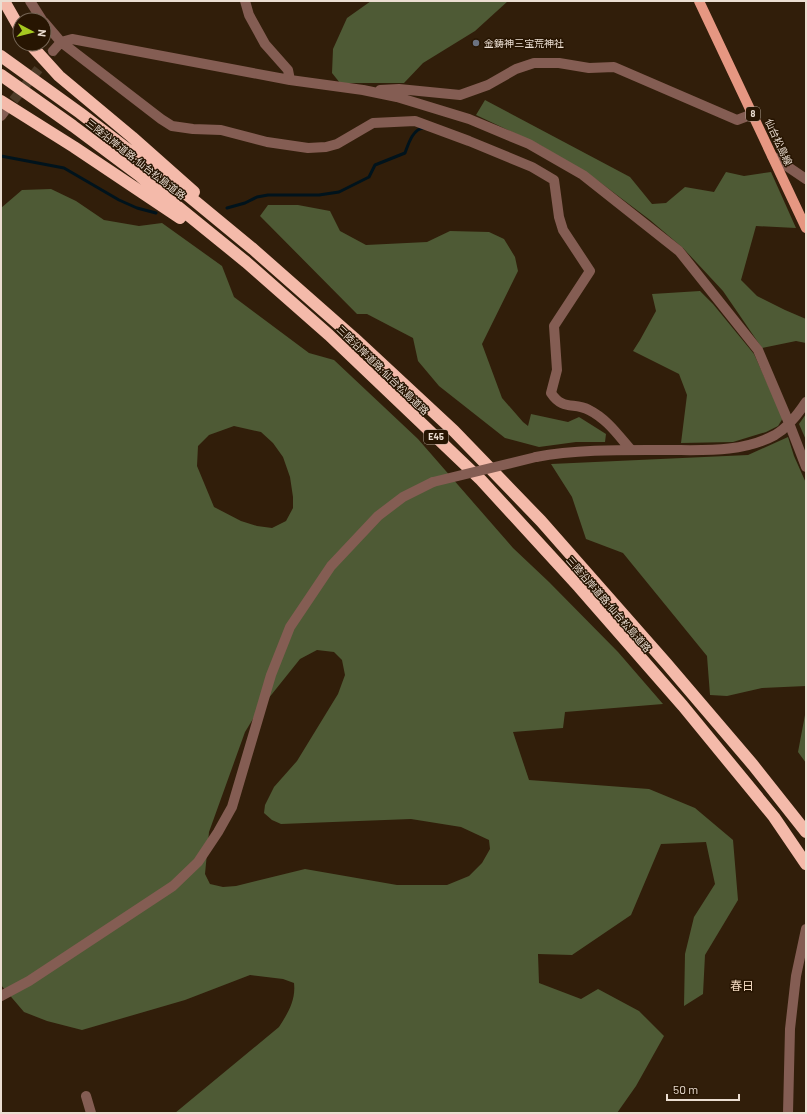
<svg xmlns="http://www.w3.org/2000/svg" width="807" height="1114" font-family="Barlow,'Noto Sans JP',sans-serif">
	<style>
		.forest { fill: #4e5a35; fill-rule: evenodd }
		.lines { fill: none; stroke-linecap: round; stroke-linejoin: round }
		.stream { stroke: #00131c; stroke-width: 3 }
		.minor-tunnel { stroke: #4d3b28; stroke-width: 10; stroke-dasharray: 10 5; stroke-linecap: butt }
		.minor { stroke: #845d53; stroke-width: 10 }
		.major { stroke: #e69782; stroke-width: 10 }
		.highway { stroke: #f4baaa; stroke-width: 12 }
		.minor-bridge { stroke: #845d53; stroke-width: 10 }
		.worship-dot { fill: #6b7280; stroke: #271502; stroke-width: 1.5 }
		.labels { text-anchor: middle; stroke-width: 3; stroke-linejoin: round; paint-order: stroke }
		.shield { fill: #271502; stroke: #b0a294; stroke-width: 1 }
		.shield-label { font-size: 9px; font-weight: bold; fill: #ebded2 }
		.poi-label { font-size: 10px; fill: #ebded2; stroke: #271502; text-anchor: start }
		.street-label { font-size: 10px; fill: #ebded2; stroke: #271502 }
		.quarter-label { font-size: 12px; fill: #f2d9c0; stroke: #271502 }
	</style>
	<rect width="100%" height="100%" fill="#311e0a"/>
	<path class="forest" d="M371,1h137l-33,30 -52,32 -19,20h-64l-8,-10 1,-24 14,-31z
		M485,100l145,77 22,27 14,-1 19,-16 29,5 12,-20 18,4 27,-4 25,56 -40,-2 -15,54 16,16 28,14 21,9v24l-10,-2 -34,7 -39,-57 -40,-43 -33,-28 -53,-40 -57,-35 -64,-30z
		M51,189l25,12 28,19 35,6 23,-3 60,43 12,31 75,56 25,7 84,79 95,109 36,34 69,70 45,52 -98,8 -2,16 -50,4 16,48 120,9 46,19 38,32 5,60 -33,55 -2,39 -19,12 1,-52 9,-37 21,-33 -9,-42 -45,2 -30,71 -59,40 -34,-1 1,29 42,16 17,-10 41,22 25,25 -28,50 -19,27h-442l104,-86c9,-14 17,-27 15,-44l-11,-4 -33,-4 -65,25 -103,30 -35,-9 -23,-9 -23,-27v-777l21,-18zM234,426l27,6 12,11 10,14 7,20 3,20v11l-7,13 -14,7 -15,-2 -16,-5 -27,-14 -17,-41 1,-20 11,-11zM317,650l17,2 8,8 3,15 -7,19 -41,67 -23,26 -9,18 -1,8 8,7 9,4 130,-5 50,8 28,13 1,9 -8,14 -13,13 -22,9h-50l-92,-16 -69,17 -13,1 -13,-3 -5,-10 4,-42 36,-100 11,-18 44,-55z
		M268,205h30l32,6 10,20 26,14 61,-3 23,-11 39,1 15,7 11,18 3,14 -36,73 20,54 21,24 5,4 3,-12 37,8 11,-5 27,17 -1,8h-29l-37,5 -34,-9 -66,-52 -21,-25 -5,-23 -46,-24h-10l-97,-98z
		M700,291l13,13 41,50 29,64 -5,8 -12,6 -33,10 -52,1 6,-48 -8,-21 -46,-23 7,-11 16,-29 -4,-17z
		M806,414v26l-7,-16z
		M788,437l6,19 12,27v203l-44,2 -35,8 -17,-1 -3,-39 -84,-103 -37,-14 -14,-42 -21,-33 197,-9z
		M806,702v61l-8,-11 7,-37z"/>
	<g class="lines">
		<path class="stream" d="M1,156l63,12 55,32 18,8 19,5
			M227,208l18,-5 12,-6 11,-2h51l20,-3 30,-15 6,-12 30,-12c3,-8 8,-25 19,-25"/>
		<path class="minor-tunnel" d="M4,112l49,-61"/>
		<path class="minor" d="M30,1l12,19
			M245,1l4,14 16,29 23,26 2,10
			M44,22l17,20 100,77 11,7 21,3 28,1 46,12 41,6 18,-1 11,-3 36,-21 42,-2 54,20 63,26 22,13 5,37 4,13 27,41 -36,55 3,44 -6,23c12,18 23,9 38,17 18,9 29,25 42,40
			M53,51l8,-9 11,-3 218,41 73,10 34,7 72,22 60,25 54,31 96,76 79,99 31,73 17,44
			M380,90l19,-1 61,6 28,-10 28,-16 18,-6h25l30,5 25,-1 123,53 16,-6
			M1,116l3,-4
			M772,156l34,23
			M536,457c41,-8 89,-7 131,-7 36,0 75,3 108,-15 12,-7 23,-21 31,-33
			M1,996l28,-15 144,-95 25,-24 20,-30 14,-25 39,-132 19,-48 41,-61 47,-50 25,-19 30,-15
			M86,1096l5,17
			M788,1113l2,-84 6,-53 10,-47"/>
		<path class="major" d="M699,1l107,227"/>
		<path class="highway" d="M4,1l16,28
			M30,44l29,32 73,61 62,55
			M1,56l79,57 105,80 68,56 101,89 100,93 87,90 125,142 87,102 53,67
			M1,75l72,51 67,50 106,86 83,73 152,145 98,107 104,119 91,111 32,47
			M1,101l73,46 106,71"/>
		<path class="minor-bridge" d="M433,482l103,-25"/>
	</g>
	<circle class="worship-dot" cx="476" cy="43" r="4"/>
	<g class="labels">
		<g class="shield">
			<rect x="746" y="107" width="14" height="14" rx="3"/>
			<rect x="424" y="430" width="24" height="14" rx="3"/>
		</g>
		<g class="shield-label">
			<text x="753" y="117">8</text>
			<text x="436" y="440">E45</text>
		</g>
		<g class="poi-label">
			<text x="484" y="47">金鋳神三宝荒神社</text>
		</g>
		<g class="street-label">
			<text transform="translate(779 142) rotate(65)" y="4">仙台松島線</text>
			<text transform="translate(136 159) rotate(38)" y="4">三陸沿岸道路;仙台松島道路</text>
			<text transform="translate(383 370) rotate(44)" y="4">三陸沿岸道路;仙台松島道路</text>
			<text transform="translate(609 604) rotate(49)" y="4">三陸沿岸道路;仙台松島道路</text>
		</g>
		<g class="quarter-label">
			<text x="742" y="990">春日</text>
		</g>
	</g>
	<rect width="807" height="1114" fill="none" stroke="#ebded2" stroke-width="4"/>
	<g transform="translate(32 32) rotate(97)"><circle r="19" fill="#271502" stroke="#756555"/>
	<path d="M0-3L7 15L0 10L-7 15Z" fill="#a6c821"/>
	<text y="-6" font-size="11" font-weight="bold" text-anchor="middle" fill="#ebded2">N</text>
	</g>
	<path d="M667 1094v6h72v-6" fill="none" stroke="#ebded2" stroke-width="2"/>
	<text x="673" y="1094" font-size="12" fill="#ebded2" stroke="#271502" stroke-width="3" paint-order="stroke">50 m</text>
</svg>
